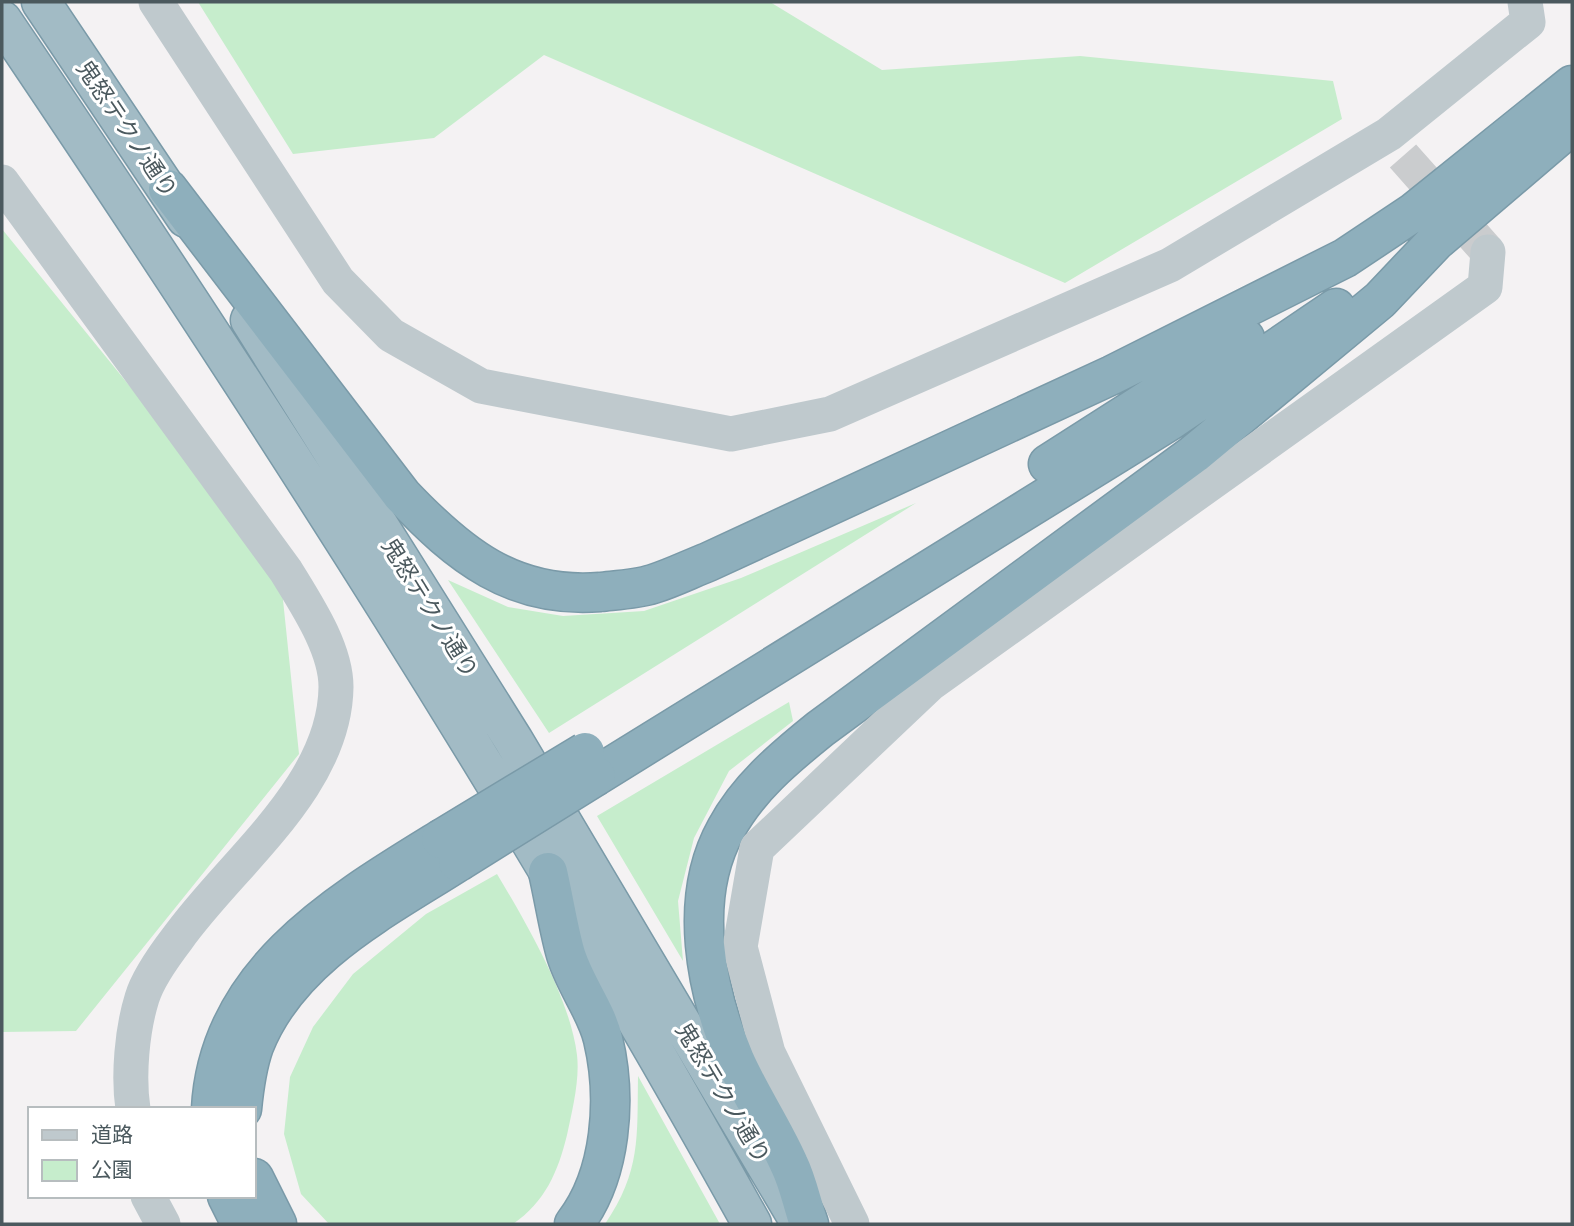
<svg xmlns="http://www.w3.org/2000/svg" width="1574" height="1226" font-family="Overpass,'Noto Sans JP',sans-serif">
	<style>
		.green { fill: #c6edcc }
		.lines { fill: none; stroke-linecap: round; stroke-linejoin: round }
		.minor-tunnel { stroke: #caccce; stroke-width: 35; stroke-dasharray: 35 18; stroke-linecap: butt }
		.trunk-casing { stroke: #7a9aa8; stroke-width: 41 }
		.motorway-casing { stroke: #7a9aa8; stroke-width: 41 }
		.minor { stroke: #bfc9cd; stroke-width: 35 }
		.trunk { stroke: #a2bbc5; stroke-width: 38 }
		.motorway { stroke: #8eafbc; stroke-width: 38 }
		.motorway-bridge-casing { stroke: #7a9aa8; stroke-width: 41; stroke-linecap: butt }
		.motorway-bridge { stroke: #8eafbc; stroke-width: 38 }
		.labels { text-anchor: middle; stroke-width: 6; stroke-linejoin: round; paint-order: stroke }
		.street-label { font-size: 23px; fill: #4b595e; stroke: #fff }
	</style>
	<rect width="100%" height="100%" fill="#f4f2f3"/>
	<path class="green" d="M198,2h572l112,68 198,-14 253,25 9,38 -277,164 -521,-228 -110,83 -141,16z
		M2,229l278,342 19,183 -223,277 -74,1z
		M916,503l-367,230 -101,-153 60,27 55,9 81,-5 97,-33z
		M789,702l4,19 -64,50 -35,67 -16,63 5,60 -86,-145z
		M497,874c30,50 73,124 80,181 3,25 -5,56 -10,80 -9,37 -22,67 -54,89h-184l-28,-30 -17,-60 6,-57 23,-50 40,-53 73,-60z
		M638,1076l82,148h-115c36,-53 32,-87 33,-148z"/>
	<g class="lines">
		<path class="minor-tunnel" d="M1403,156l85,96"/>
		<defs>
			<path id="trunk" d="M41,2l145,216
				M2,20c265,392 521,791 750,1204
				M250,320l264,421 287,483"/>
			<path id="motorway" d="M168,189l234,306c57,60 111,104 198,97 18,-2 37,-3 53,-8 19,-6 37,-15 55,-22l404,-187 233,-117 69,-46 158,-127
				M1048,464l197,-126
				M596,776l575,-356 165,-112
				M548,872c6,26 10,53 17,79 8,31 31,58 38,88 14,59 9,136 -29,185
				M211,1109c7,-136 126,-206 230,-270
				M242,1109c2,-21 5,-43 12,-63 35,-89 129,-136 204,-184
				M254,1178l23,46
				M227,1196l14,28
				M809,1224c-7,-20 -11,-42 -20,-60 -16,-36 -38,-68 -54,-104 -29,-69 -48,-161 -9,-231 22,-41 58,-71 94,-100l374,-275 186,-154 56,-59 136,-116"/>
		</defs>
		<use href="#trunk" class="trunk-casing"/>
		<use href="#motorway" class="motorway-casing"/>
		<path class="minor" d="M156,2l182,279 53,54 90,51 250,48 99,-20 340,-149 219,-131 139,-112 -3,-20
			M2,182l284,389c20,33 50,77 50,116 -1,100 -105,176 -159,252 -13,17 -29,39 -35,59 -10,32 -14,78 -9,111
			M148,1196l15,28
			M852,1224l-84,-171 -28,-106 17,-99 173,-164 555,-397 3,-35"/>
		<use href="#trunk" class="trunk"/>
		<use href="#motorway" class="motorway"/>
		<defs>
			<path id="motorway-bridge" d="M441,839l144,-87
				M458,862l138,-86"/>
		</defs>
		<use href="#motorway-bridge" class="motorway-bridge-casing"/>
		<use href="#motorway-bridge" class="motorway-bridge"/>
	</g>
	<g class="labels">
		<g class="street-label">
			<text transform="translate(127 129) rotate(56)" y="8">鬼怒テクノ通り</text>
			<text transform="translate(430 608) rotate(58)" y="8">鬼怒テクノ通り</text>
			<text transform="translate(723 1093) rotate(59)" y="8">鬼怒テクノ通り</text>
		</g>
	</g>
	<rect width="1574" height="1226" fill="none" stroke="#4b595e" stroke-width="7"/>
	<rect x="28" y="1107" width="228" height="91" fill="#ffffff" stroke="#b7bdbf" stroke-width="2"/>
	<rect x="42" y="1130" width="35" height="10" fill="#bfc9cd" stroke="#b7bdbf" stroke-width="2"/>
	<text x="91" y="1142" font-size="21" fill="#4b595e">道路</text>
	<rect x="42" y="1160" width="35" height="21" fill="#c6edcc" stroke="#b7bdbf" stroke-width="2"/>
	<text x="91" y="1177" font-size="21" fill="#4b595e">公園</text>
</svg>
